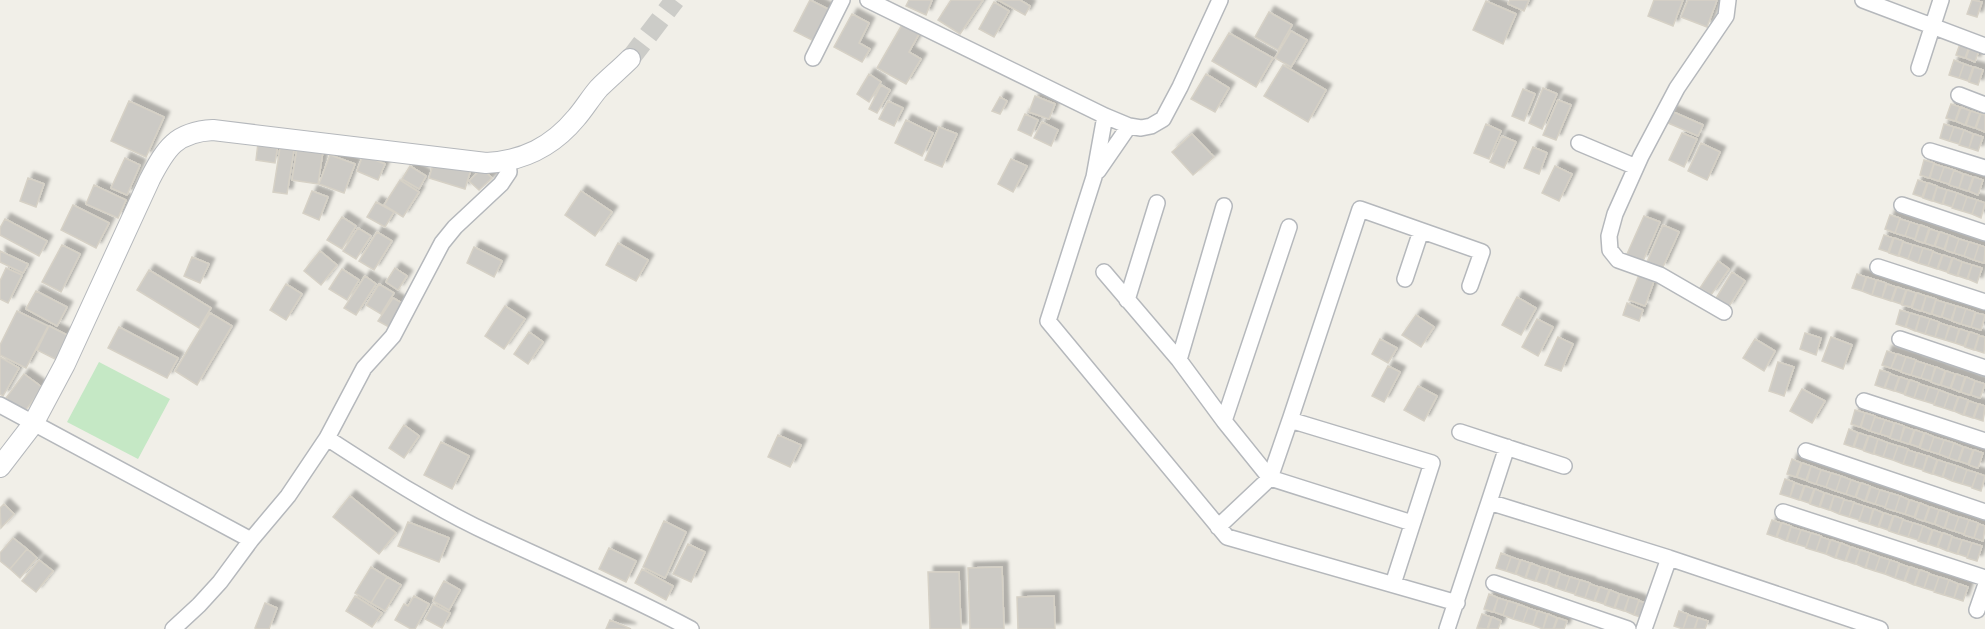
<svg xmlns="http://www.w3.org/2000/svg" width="1985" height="629" font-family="'DejaVu Sans',sans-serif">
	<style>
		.green { fill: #c5e8c5 }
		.building { fill: #cccac5; stroke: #d6d1c6; stroke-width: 1.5; filter: url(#shadow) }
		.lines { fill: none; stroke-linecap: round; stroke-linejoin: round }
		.tertiary-tunnel { stroke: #ccccc8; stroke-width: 20; stroke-dasharray: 20 10; stroke-linecap: butt }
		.minor-casing { stroke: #b5b8bc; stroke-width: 18 }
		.tertiary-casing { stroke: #b5b8bc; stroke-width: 22 }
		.minor { stroke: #fff; stroke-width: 15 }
		.tertiary { stroke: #fff; stroke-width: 20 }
	</style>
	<defs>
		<filter id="shadow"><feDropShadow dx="5.5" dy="-5.5" stdDeviation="1.5" flood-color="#0004"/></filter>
	</defs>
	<rect width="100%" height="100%" fill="#f1efe8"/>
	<path class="green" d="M99,362l71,37 -32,60 -71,-37z"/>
	<path class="building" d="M810,0l20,10 -16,31 -20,-10z
		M909,0h23l-6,15 -20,-9z
		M951,0h32l-23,34 -22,-14z
		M998,0h22l10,6 -5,9z
		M1510,0h19l-5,11 -16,-7z
		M1654,0h29l-10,26 -25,-10z
		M1688,0h29l-10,27 -26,-10z
		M1972,0l10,2 -5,15 -10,-3z
		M1486,1l30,13 -13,30 -30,-14z
		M994,2l15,9 -15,26 -15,-8z
		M1269,12l23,13 -14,25 -23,-13z
		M852,14l17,9 -10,20 11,6 -8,13 -28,-15z
		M903,23l17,9 -11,20 12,7 -15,25 -29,-16z
		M1291,31l16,9 -16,27 -16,-9z
		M1229,33l44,25 -17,29 -44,-26z
		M1961,41l9,3 -5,14 -9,-3z
		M1971,44l9,3 -5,15 -9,-4z
		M1954,60l10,4 -5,14 -10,-3z
		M1964,64l9,3 -5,14 -9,-3z
		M1283,65l43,25 -18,32 -44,-26z
		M1974,67l9,3 -5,15 -9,-3z
		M869,74l12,8 -12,20 -12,-8z
		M1206,74l23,14 -14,24 -24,-13z
		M881,85l9,5 -13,23 -8,-4z
		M1543,88l14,6 -15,35 -13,-6z
		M1523,89l12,5 -11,27 -12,-5z
		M1035,96l20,8 -6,15 -20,-7z
		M1000,97l7,4 -7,13 -8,-3z
		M1558,100l13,5 -15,35 -13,-5z
		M129,101l35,16 -18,40 -35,-16z
		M888,101l15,7 -9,18 -15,-7z
		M1951,104l9,3 -5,14 -9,-3z
		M1961,107l9,4 -5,14 -9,-4z
		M1671,111l32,14 -5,11 -32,-14z
		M1971,111l9,3 -5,14 -9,-3z
		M1025,114l13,6 -7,16 -13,-6z
		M1981,114l4,1v17l-9,-4z
		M906,120l27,13 -11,23 -27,-13z
		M1042,122l16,8 -7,16 -17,-8z
		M1486,124l15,7 -12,28 -15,-6z
		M1944,124l10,3 -5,14 -9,-3z
		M939,127l18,7 -15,33 -17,-7z
		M1954,127l10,3 -5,14 -10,-3z
		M1964,130l9,4 -4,14 -10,-3z
		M1682,133l15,6 -13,28 -15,-7z
		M1192,134l22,23 -21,18 -21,-23z
		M1974,134l9,3 -5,14 -9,-3z
		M1502,136l14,6 -12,26 -14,-6z
		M258,143l20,2 -3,18 -19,-3z
		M1701,143l19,9 -13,28 -19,-9z
		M1533,147l14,6 -8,21 -15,-6z
		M280,148l14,2 -7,44 -14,-2z
		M297,148l26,3 -5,33 -26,-4z
		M330,155l25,9 -11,29 -25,-9z
		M363,155l22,9 -7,16 -21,-9z
		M125,158l15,7 -13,30 -16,-7z
		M435,158l36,11 -6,20 -36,-11z
		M1011,159l16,7 -14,26 -15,-8z
		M1924,160l10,3 -5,15 -9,-3z
		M1934,164l10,3 -5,14 -9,-3z
		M410,166l16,10 -7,13 -17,-10z
		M1555,166l17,8 -13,27 -17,-8z
		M1944,167l10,3 -5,14 -10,-3z
		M482,168l10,10 -13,12 -10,-9z
		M1954,170l9,4 -4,14 -10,-3z
		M1964,174l9,3 -5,14 -9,-3z
		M1974,177l9,3 -5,15 -9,-4z
		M28,178l16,6 -8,23 -16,-6z
		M400,180l19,12 -16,25 -19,-12z
		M1918,180l9,3 -5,14 -9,-3z
		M1928,183l9,3 -5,15 -9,-3z
		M94,185l32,15 -8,18 -32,-14z
		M1937,187l10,3 -5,14 -9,-3z
		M1947,190l10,3 -5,14 -9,-3z
		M312,191l16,6 -9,23 -16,-7z
		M581,191l31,21 -17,24 -30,-21z
		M1957,193l10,4 -5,14 -10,-3z
		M1967,197l10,3 -5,14 -10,-3z
		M1977,200l8,3 -4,15 -9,-4z
		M376,202l18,10 -9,15 -18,-10z
		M73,205l36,18 -13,25 -35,-18z
		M1890,215l10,3 -5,15 -10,-4z
		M1644,216l16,6 -17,39 -16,-7z
		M342,217l14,9 -14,23 -15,-9z
		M5,219l42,22 -8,15 -39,-21v-7z
		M1900,219l10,3 -5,14 -10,-3z
		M1910,222l9,3 -4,14 -10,-3z
		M1663,225l16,7 -17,37 -15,-7z
		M1920,225l9,3 -5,15 -9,-3z
		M358,228l13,8 -15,23 -13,-8z
		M1930,229l9,3 -5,14 -9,-3z
		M377,232l15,9 -18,29 -15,-9z
		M1940,232l9,3 -5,14 -9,-3z
		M1884,235l9,3 -5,14 -9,-3z
		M1949,235l10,4 -5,14 -9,-3z
		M1894,238l9,3 -5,15 -9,-3z
		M1959,239l10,3 -5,14 -10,-3z
		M1903,242l10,3 -5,14 -9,-3z
		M1969,242l10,3 -5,15 -10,-4z
		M618,243l30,17 -12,21 -30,-16z
		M62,245l18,9 -19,38 -19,-10z
		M1913,245l10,3 -5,15 -10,-4z
		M1979,245l6,2 -1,16 -10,-3z
		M474,247l28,14 -8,16 -27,-14z
		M1923,248l10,3 -5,15 -10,-3z
		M0,251l28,13 -5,9 -23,-11z
		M320,251l17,14 -16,20 -17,-14z
		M1933,252l9,3 -5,14 -9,-3z
		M1943,255l9,3 -5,14 -9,-3z
		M192,257l17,7 -9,19 -16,-7z
		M1953,258l9,4 -5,14 -9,-3z
		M1718,261l11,8 -18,26 -11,-7z
		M1962,262l10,3 -5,14 -9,-3z
		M1972,265l10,3 -5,15 -9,-4z
		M6,268l16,7 -14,28 -8,-4v-18z
		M395,268l12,8 -9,14 -12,-8z
		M342,269l17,11 -12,20 -18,-11z
		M149,270l62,38 -12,20 -62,-38z
		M1732,272l13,9 -17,27 -13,-8z
		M1857,274l9,3 -4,14 -10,-3z
		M1639,275l15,6 -9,25 -16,-6z
		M365,276l11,8 -20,31 -12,-7z
		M1867,277l9,3 -4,15 -10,-4z
		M1877,280l9,3 -4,15 -10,-3z
		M286,284l16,10 -16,26 -16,-10z
		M379,284l15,9 -13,21 -15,-9z
		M1887,284l9,3 -5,14 -9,-3z
		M1897,287l9,3 -5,14 -9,-3z
		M1907,290l9,3 -5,14 -9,-2z
		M36,291l31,16 -10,19 -31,-17z
		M1917,293l9,3 -5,15 -9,-3z
		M1926,296l10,3 -5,15 -9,-3z
		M1517,297l19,11 -15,27 -19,-10z
		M393,298l11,6 -15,23 -11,-6z
		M1936,300l10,3 -5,14 -9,-3z
		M1627,303l16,7 -4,11 -16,-6z
		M1946,303l10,3 -5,14 -9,-3z
		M505,306l20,13 -21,30 -19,-13z
		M1956,306l10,3 -5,15 -9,-3z
		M1966,309l9,3 -4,15 -10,-3z
		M1900,310l10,3 -5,14 -9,-3z
		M17,311l31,15 -22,42 -26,-13v-10z
		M210,313l22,13 -35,59 -22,-14z
		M1910,313l10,3 -5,15 -9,-4z
		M1976,313l9,2 -4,15 -10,-3z
		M1416,315l18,12 -13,20 -19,-12z
		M1920,316l10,3 -5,15 -9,-3z
		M1537,319l16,8 -15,29 -16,-9z
		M1930,319l9,3 -4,15 -10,-3z
		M1940,323l9,3 -4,14 -10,-3z
		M49,326l20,10 -12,24 -20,-10z
		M1950,326l9,3 -4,14 -10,-3z
		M119,327l59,31 -11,20 -59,-30z
		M1960,329l9,3 -5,14 -9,-3z
		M529,332l14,10 -15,22 -14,-10z
		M1970,332l9,3 -5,15 -9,-3z
		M1805,333l16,5 -5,17 -16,-6z
		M1979,336l6,1 -1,16 -9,-3z
		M1558,337l15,7 -12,27 -16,-6z
		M1831,337l21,8 -9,24 -21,-8z
		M1380,339l17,9 -9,15 -16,-9z
		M1755,339l20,12 -11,20 -21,-13z
		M1887,351l9,3 -5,14 -9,-3z
		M1897,354l9,3 -5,14 -10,-3z
		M0,357l19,11 -16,28 -3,-2z
		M1906,357l10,3 -5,15 -10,-3z
		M1916,361l10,3 -5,14 -10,-3z
		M1778,362l16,5 -10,29 -15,-5z
		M1926,364l9,3 -4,14 -10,-3z
		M1388,366l12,6 -16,30 -12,-6z
		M1936,367l9,4 -5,14 -9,-3z
		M1880,370l10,3 -6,15 -9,-3z
		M1946,371l9,3 -5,14 -9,-3z
		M24,374l19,14 -19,24 -18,-14z
		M1890,374l9,3 -5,14 -9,-3z
		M1956,374l9,3 -5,15 -9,-4z
		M1900,377l9,3 -5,14 -9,-3z
		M1966,377l9,4 -5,14 -9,-3z
		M1910,380l9,3 -5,15 -9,-3z
		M1975,381l10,3 -5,14 -9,-3z
		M1919,384l10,3 -5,14 -10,-3z
		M1418,386l19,10 -13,25 -20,-11z
		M1929,387l10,3 -5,14 -10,-3z
		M1802,389l23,12 -13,22 -22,-12z
		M1939,390l10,4 -5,14 -10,-3z
		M1949,394l9,3 -5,14 -9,-3z
		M1959,397l9,3 -5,15 -9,-4z
		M1969,401l9,3 -5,14 -9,-3z
		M1979,404l6,2 -2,15 -9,-3z
		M1855,410l10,3 -5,14 -9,-3z
		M1865,413l10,3 -5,15 -9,-4z
		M1875,417l10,3 -5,14 -10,-3z
		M1885,420l9,3 -4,14 -10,-3z
		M1895,423l9,3 -4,15 -10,-3z
		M404,425l15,11 -15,22 -15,-10z
		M1905,427l9,3 -5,14 -9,-3z
		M1849,429l9,4 -5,14 -9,-3z
		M1915,430l9,3 -5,14 -9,-3z
		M1859,433l9,3 -5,14 -9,-3z
		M1925,433l9,4 -5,14 -9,-3z
		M778,435l23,10 -11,22 -22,-10z
		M1869,436l9,3 -5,15 -9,-3z
		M1934,437l10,3 -5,14 -10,-3z
		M1878,439l10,4 -5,14 -9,-3z
		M1944,440l10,3 -5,15 -10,-4z
		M441,442l28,14 -17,33 -28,-14z
		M1888,443l10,3 -5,14 -10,-3z
		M1954,443l9,4 -5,14 -9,-3z
		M1898,446l10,3 -5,15 -10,-4z
		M1964,447l9,3 -5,14 -9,-3z
		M1908,450l9,3 -4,14 -10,-3z
		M1974,450l9,3 -5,15 -9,-3z
		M1918,453l9,3 -4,14 -10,-3z
		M1928,456l9,4 -5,14 -9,-3z
		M1792,459l9,4 -5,14 -9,-3z
		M1938,460l9,3 -5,14 -9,-3z
		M1802,463l9,3 -5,14 -9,-3z
		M1947,463l10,3 -5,15 -9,-4z
		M1811,466l10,4 -5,14 -9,-3z
		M1957,466l10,4 -5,14 -10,-3z
		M1821,470l10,3 -5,14 -10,-3z
		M1967,470l10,3 -5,14 -10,-3z
		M1831,473l10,3 -5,15 -10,-4z
		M1977,473l8,3 -4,15 -9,-3z
		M1841,476l10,4 -5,14 -10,-3z
		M1785,479l9,3 -4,15 -10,-3z
		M1851,480l9,3 -5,14 -9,-3z
		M1795,483l9,3 -5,14 -9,-3z
		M1861,483l9,3 -5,15 -9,-4z
		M1805,486l9,3 -5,14 -9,-3z
		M1871,487l9,3 -5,14 -9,-3z
		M1815,489l9,4 -5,14 -9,-3z
		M1880,490l10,3 -5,14 -10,-3z
		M1825,493l9,3 -5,14 -9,-3z
		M1890,493l10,3 -5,15 -10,-3z
		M350,496l46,37 -17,21 -46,-37z
		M1834,496l10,3 -5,15 -9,-4z
		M1900,496l9,4 -4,14 -10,-3z
		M1844,500l10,2 -5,15 -10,-3z
		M1910,500l9,3 -5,14 -9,-3z
		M1854,503l10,3 -5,14 -10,-3z
		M1920,503l9,4 -5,14 -9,-3z
		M4,504l10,10 -13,14 -1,-20z
		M1864,506l9,3 -4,15 -10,-3z
		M1930,507l9,3 -5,14 -9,-3z
		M1874,509l9,4 -5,14 -9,-3z
		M1939,510l10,3 -5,15 -9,-4z
		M1884,513l9,3 -5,14 -9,-3z
		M1949,514l10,3 -5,14 -9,-3z
		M1894,516l9,3 -5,15 -9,-3z
		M1959,517l10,3 -5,14 -10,-3z
		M1772,520l9,3 -5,14 -9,-3z
		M1903,520l10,3 -5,14 -10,-3z
		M1969,520l9,3 -4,15 -10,-3z
		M664,521l22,11 -21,46 -22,-11z
		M408,522l41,16 -10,24 -41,-16z
		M1782,523l9,3 -5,15 -9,-4z
		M1913,523l10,3 -5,14 -10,-3z
		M1979,524l6,2 -2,15 -9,-3z
		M1923,526l9,4 -5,14 -9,-3z
		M1791,527l10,3 -5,14 -9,-3z
		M1801,530l10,3 -5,14 -10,-3z
		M1933,530l9,3 -5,14 -9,-3z
		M1811,533l10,3 -5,15 -10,-3z
		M1943,533l9,3 -5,15 -9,-4z
		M1821,537l9,3 -4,14 -10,-3z
		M1952,537l10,3 -5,14 -9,-3z
		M13,538l14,11 -17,20 -10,-8v-8z
		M1831,540l9,3 -5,15 -9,-4z
		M1962,540l10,3 -5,14 -9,-3z
		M1841,543l9,4 -5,14 -9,-3z
		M1972,543l10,3 -5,15 -10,-3z
		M688,544l17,8 -14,30 -18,-8z
		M1851,547l9,3 -5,14 -9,-3z
		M609,548l27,13 -10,21 -27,-13z
		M27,549l10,9 -17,20 -10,-9z
		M1860,550l10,3 -5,15 -9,-4z
		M1501,553l10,4 -5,14 -10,-3z
		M1870,553l10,4 -5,14 -9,-3z
		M1511,557l9,3 -5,14 -9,-3z
		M1880,557l10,3 -5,14 -10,-3z
		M39,560l14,11 -17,21 -14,-11z
		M1521,560l9,3 -5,15 -9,-4z
		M1890,560l9,3 -4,15 -10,-4z
		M1531,563l9,4 -5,14 -9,-3z
		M1900,564l9,3 -5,14 -9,-3z
		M371,567l16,10 -16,26 -16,-10z
		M1002,567l2,62h-34l-2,-61z
		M1541,567l9,3 -5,14 -9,-3z
		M1910,567l9,3 -5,15 -9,-4z
		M642,569l31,17 -7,14 -31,-17z
		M1550,570l10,3 -5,15 -9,-4z
		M1920,570l9,3 -5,15 -9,-3z
		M928,572h31l2,57h-31z
		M1560,574l10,3 -5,14 -9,-3z
		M1929,574l10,3 -5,14 -10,-3z
		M387,577l14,8 -16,26 -14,-8z
		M1570,577l10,3 -5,14 -10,-3z
		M1939,577l10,3 -5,15 -10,-3z
		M1580,580l10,3 -5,15 -10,-3z
		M1949,580l9,4 -4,14 -10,-3z
		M444,581l16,9 -11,20 -16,-9z
		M1590,584l9,3 -5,14 -9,-3z
		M1959,584l9,3 -5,14 -9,-3z
		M1600,587l9,3 -5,14 -9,-3z
		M1610,590l9,4 -5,14 -9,-3z
		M1489,594l9,4 -5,14 -9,-3z
		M1620,594l9,3 -5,14 -9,-3z
		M355,596l27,17 -10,14 -26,-16z
		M414,596l15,8 -14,25h-4l-16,-9 9,-16 4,2z
		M1054,596l1,33h-37l-1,-32z
		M1629,597l10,3 -5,15 -9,-4z
		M1498,598l10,3 -5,14 -9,-3z
		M1508,601l10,3 -5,15 -10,-4z
		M1639,601l10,3 -5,14 -10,-3z
		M265,603l12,5 -8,21h-11l-3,-1z
		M433,604l17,9 -8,15 -17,-9z
		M1518,604l10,4 -5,14 -10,-3z
		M1528,608l9,3 -4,14 -10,-3z
		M1538,611l9,3 -4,15 -10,-4z
		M1679,611l9,3 -5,15 -9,-3z
		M1482,614l9,3 -4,12 -10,-1z
		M1548,614l9,4 -4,11h-10z
		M1688,615l10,3 -4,11h-11z
		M1492,617l9,4 -3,8h-10z
		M1558,618l9,3 -3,8h-10z
		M1698,618l10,3 -3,8h-10z
		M610,620l21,9h-25z"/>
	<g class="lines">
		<path class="tertiary-tunnel" d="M630,59l45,-59"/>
		<defs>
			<path id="minor" d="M868,0l237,116 24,10 12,2 10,-2 12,-7 17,-32 40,-87
				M1863,0l122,46
				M813,58l29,-58
				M1919,68l22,-68
				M1959,95l26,10
				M1105,116l-11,61 -46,144 179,216 230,66
				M1579,143l57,24
				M1930,151l55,17
				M1098,171l31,-45
				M1902,205l83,28
				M1878,267l107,35
				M1104,272l75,88 45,61 46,57 142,45
				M1405,279l16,-48
				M1127,300l30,-97
				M1724,312l-64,-37 -42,-15 -8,-10 -1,-14 6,-22 26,-58 36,-68 49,-72 2,-16
				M1900,339l85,29
				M1179,360l45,-154
				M1864,401l121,40
				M0,405l251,135
				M1224,421l65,-194
				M1460,432l104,34
				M327,438c54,35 107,70 166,97 66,31 133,59 198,94
				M1806,451l179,61
				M1489,502l18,-55
				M1783,512l202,66
				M1218,527l52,-49 20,-58
				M1494,583l134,46
				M1393,584l39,-121 -142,-43 70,-211 122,43 -12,34
				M1977,610l8,-23
				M173,629l26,-24 21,-23 31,-42 37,-44 39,-58 37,-70 29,-32 49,-93 13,-16 46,-43 8,-12 -1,-10
				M1447,629l42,-127 180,56 211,71
				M1644,629l25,-71"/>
			<path id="tertiary" d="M0,467l33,-43 32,-60 85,-185c16,-31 26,-47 63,-49l273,33c37,-2 66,-16 90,-45 8,-9 15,-21 23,-30 10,-10 21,-19 31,-29"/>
		</defs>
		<use href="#minor" class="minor-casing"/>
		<use href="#tertiary" class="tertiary-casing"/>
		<use href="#minor" class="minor"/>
		<use href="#tertiary" class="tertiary"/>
	</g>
</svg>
